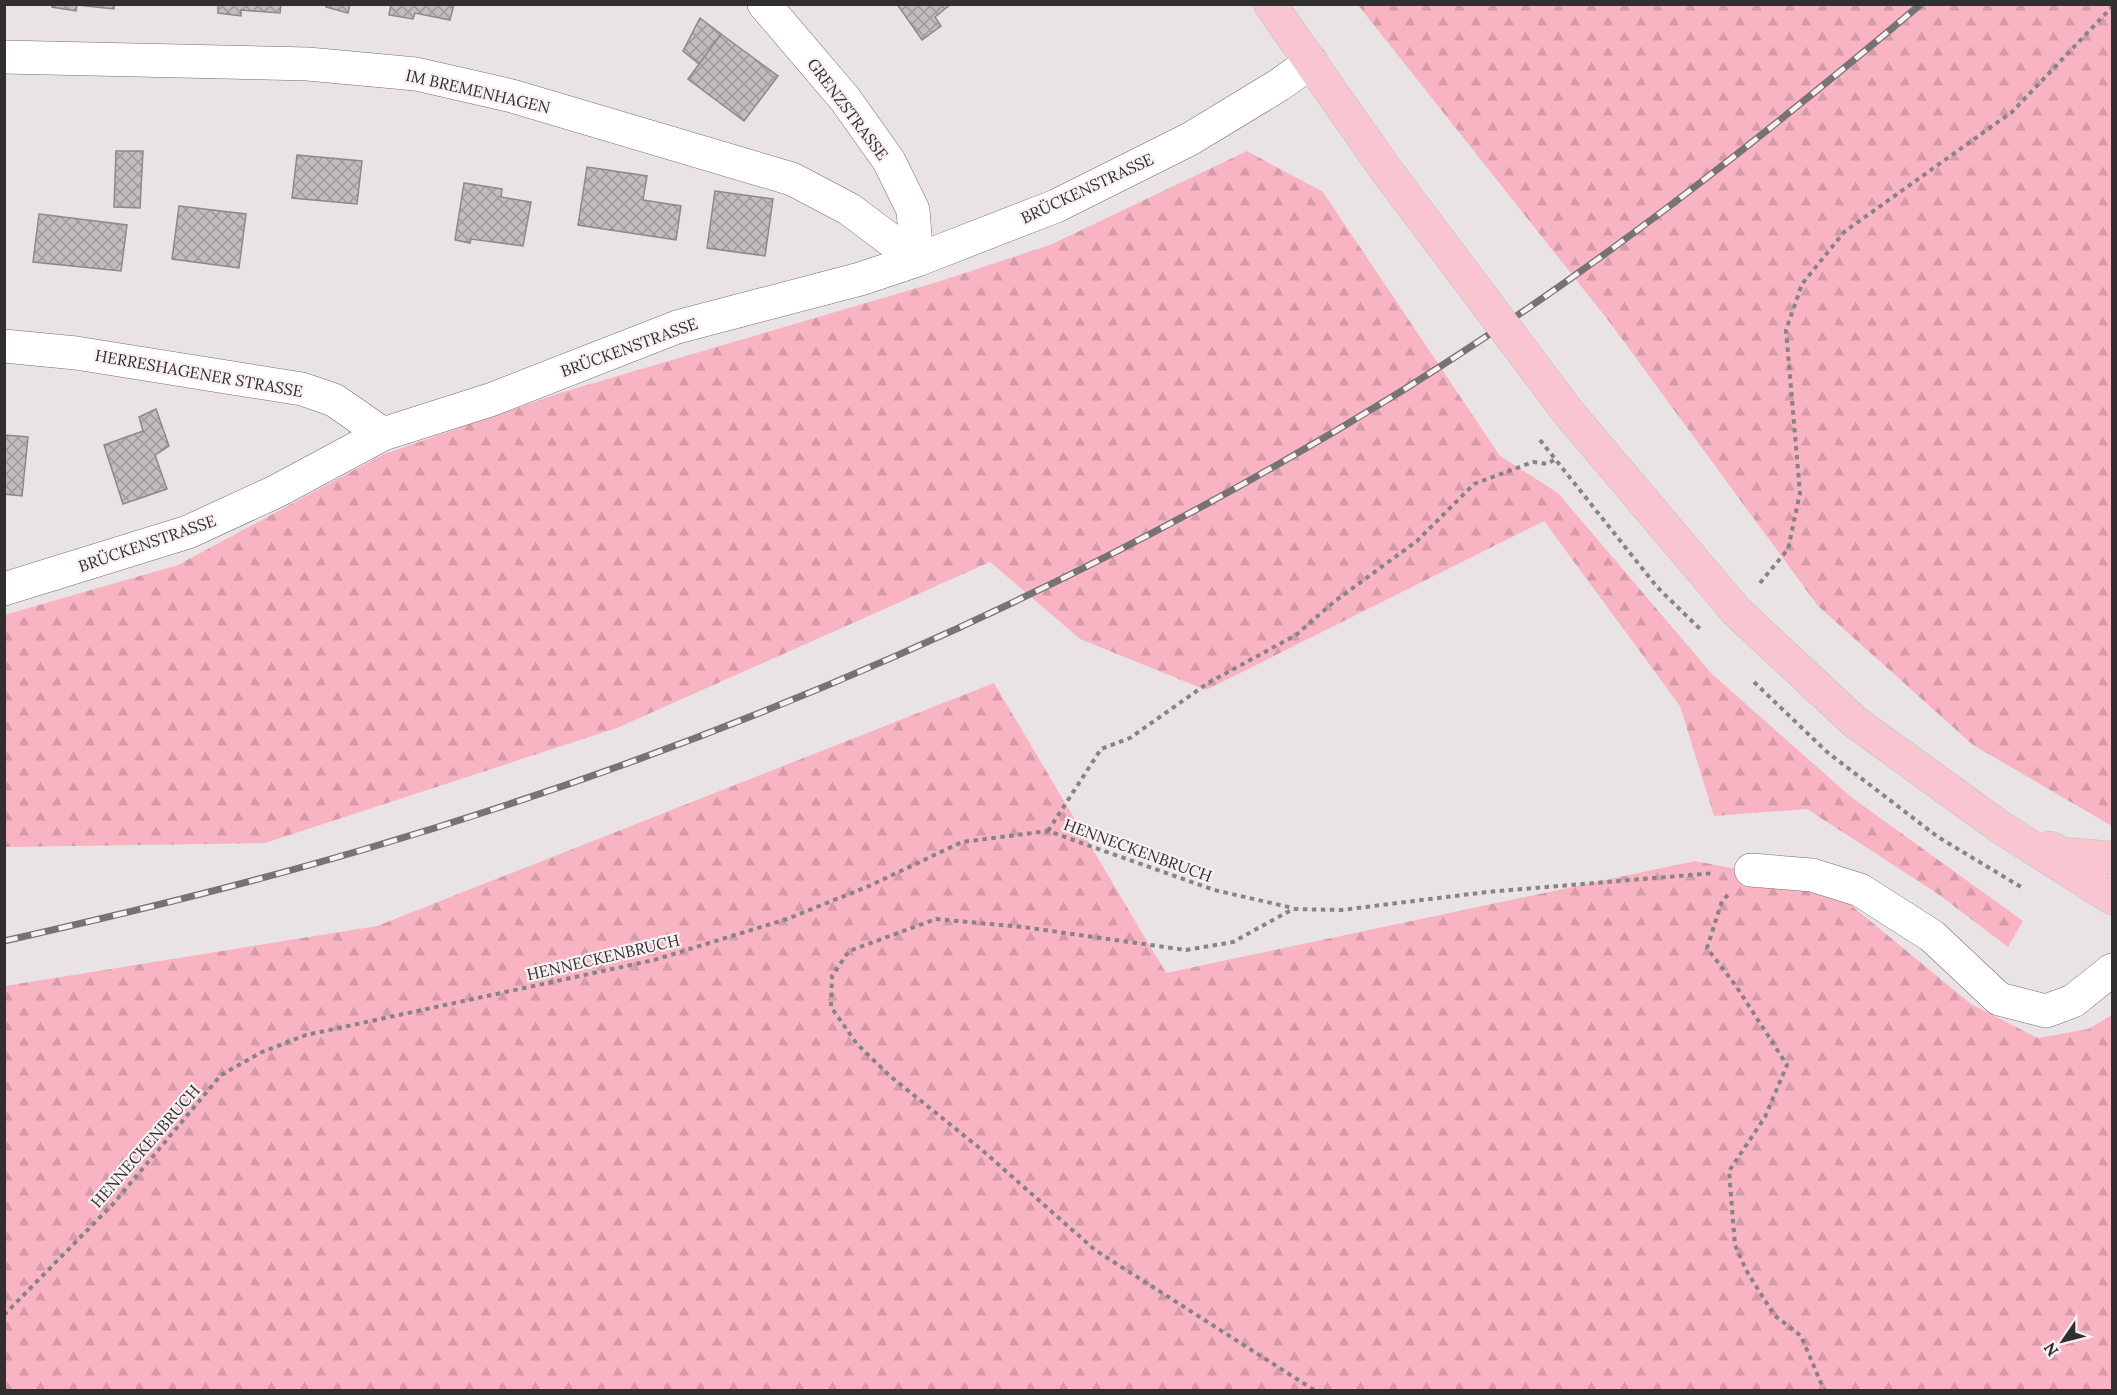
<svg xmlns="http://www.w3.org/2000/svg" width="2117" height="1395" font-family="Lora,serif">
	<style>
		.forest { fill: url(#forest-firs) }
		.building { fill: url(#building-cross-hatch); stroke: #8e8889; stroke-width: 1.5 }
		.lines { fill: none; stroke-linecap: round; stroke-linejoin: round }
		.minor-casing { stroke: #736d6e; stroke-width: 34 }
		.major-casing { stroke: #c1c0c1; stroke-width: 34 }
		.path { stroke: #888385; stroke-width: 4; stroke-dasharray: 4.5 4.5; stroke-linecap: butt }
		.minor { stroke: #fff; stroke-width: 33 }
		.major { stroke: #f9c5d1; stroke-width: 33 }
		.rail-casing { stroke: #777374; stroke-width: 7 }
		.rail { stroke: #f8f0f2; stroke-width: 4.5; stroke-dasharray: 14; stroke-linecap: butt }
		.major-bridge-casing { stroke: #c1c0c1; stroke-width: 34; stroke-linecap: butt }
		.major-bridge { stroke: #f9c5d1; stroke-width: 33 }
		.labels { text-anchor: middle; stroke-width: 4.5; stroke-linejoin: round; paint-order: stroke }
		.street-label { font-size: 16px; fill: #312e2f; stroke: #f8f0f2 }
	</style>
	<defs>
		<pattern id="forest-firs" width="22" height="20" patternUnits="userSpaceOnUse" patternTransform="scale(1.5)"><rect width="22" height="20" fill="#f9b4c4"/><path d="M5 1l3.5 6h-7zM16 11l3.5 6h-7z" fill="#d69ba9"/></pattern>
		<pattern id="building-cross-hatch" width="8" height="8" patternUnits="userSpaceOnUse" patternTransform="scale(1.5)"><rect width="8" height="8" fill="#c3bcbd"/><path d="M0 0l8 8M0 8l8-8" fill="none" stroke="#9f999a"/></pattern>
	</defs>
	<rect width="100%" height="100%" fill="#eae3e5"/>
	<path class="forest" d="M1358,5h754v821l-139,-81 -155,-139 -210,-286z
		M1247,151l76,41 177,264 58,37 154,181 139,123 172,124 -15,26 -70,-53 -131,-85 -93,7 -34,-110 -136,-185 -338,169 -126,-51 -90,-77 -373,166 -352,115 -260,4 -1,-232 174,-50 206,-111 176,-61 374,-110 116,-38z
		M994,683l172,290 529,-112 134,26 142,117 67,34 50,-9 24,-14v375h-2107v-404l372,-60z"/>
	<path class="building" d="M52,4h62v5l-37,-4 -1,6 -24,-4z
		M218,4h63l-1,9 -39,-3v6l-23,-3z
		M326,4h24l-2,9 -22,-6z
		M391,4h63l-4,16 -35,-7 -2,6 -24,-4z
		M897,4h54l-16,13 6,9 -19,14z
		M700,18l21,16 -22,30 -16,-13z
		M721,34l57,42 -34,45 -56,-42z
		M116,151h27l-3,57 -26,-1z
		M297,155l65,6 -5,43 -65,-6z
		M587,167l60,9 -4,24 38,6 -5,34 -98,-15z
		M464,183l38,6 -1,8 30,5 -8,44 -52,-7 -1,4 -15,-3z
		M715,191l58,8 -8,57 -58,-8z
		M179,206l67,8 -7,54 -67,-9z
		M39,214l88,11 -6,46 -88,-9z
		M156,409l13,37 -14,9 12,34 -44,15 -19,-59 39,-14 -4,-14z
		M4,435l24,2 -6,59 -18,-2z"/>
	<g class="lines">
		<defs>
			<path id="minor" d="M764,4l81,95 44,62 24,49 4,50
				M4,57l304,7 108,10 96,22 280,83 57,30 68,51
				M4,346l72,7 226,36 32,11 49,34
				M4,589l184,-57 89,-41 106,-57 107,-34 187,-73 183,-48 57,-19 139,-54 134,-67 89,-54 32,-23
				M1751,870l61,5 48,15 72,46 67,63 47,12 27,-10 39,-31"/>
			<path id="major" d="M1270,4l116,166
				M1568,412l169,200 118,110 145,105 112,71
				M2050,848l13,6 49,4"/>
		</defs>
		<use href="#minor" class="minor-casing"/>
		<use href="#major" class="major-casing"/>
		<path class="path" d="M1540,440l117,147 43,42
			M1760,583l28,-34 12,-56 -14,-163 16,-46 42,-52 168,-120 100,-105
			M1754,682l73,70 111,85 83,50
			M1048,831l53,-82 29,-11 78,-55 88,-48 39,-34 82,-60 57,-57 59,-22 15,2 7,-5
			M1728,895l-6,6 -15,47 29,38 51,79 -22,52 -36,54 6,74 11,25 28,45 27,21 23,54
			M4,1315l109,-111 108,-129 41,-23 44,-17 348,-75 133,-41 82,-33 93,-44 86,-11 166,59 79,18
			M1314,1390l-219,-140 -113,-100 -92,-74 -33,-32 -26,-37 1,-31 17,-25 87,-32 87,8 163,23 47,-8 60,-33 48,1 146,-18 228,-19"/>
		<use href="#minor" class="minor"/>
		<use href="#major" class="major"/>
		<defs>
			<path id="rail" d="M4,941c120,-27 239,-56 358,-91 362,-106 716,-259 1038,-458 184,-114 355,-248 521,-388"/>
		</defs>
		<use href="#rail" class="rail-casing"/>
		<use href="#rail" class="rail"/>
		<defs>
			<path id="major-bridge" d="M1386,170l182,242"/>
		</defs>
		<use href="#major-bridge" class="major-bridge-casing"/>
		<use href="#major-bridge" class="major-bridge"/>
	</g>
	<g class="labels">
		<g class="street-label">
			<text transform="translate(478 91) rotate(13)" y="6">IM BREMENHAGEN</text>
			<text transform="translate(848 109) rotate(53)" y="6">GRENZSTRASSE</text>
			<text transform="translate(1087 188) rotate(-25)" y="6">BRÜCKENSTRASSE</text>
			<text transform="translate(629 347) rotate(-20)" y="6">BRÜCKENSTRASSE</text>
			<text transform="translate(199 373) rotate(10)" y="6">HERRESHAGENER STRASSE</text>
			<text transform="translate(147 543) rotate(-19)" y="6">BRÜCKENSTRASSE</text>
			<text transform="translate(1138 850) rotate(20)" y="6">HENNECKENBRUCH</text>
			<text transform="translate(603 957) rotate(-13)" y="6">HENNECKENBRUCH</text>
			<text transform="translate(145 1146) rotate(-49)" y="6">HENNECKENBRUCH</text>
		</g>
	</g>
	<rect width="2117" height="1395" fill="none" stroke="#312e2f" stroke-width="12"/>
	<g transform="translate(2063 1341) rotate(235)" stroke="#f8f0f2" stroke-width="4.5" paint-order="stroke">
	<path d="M0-4.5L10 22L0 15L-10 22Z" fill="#312e2f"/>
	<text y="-9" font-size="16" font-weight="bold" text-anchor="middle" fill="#312e2f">N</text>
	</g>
</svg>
